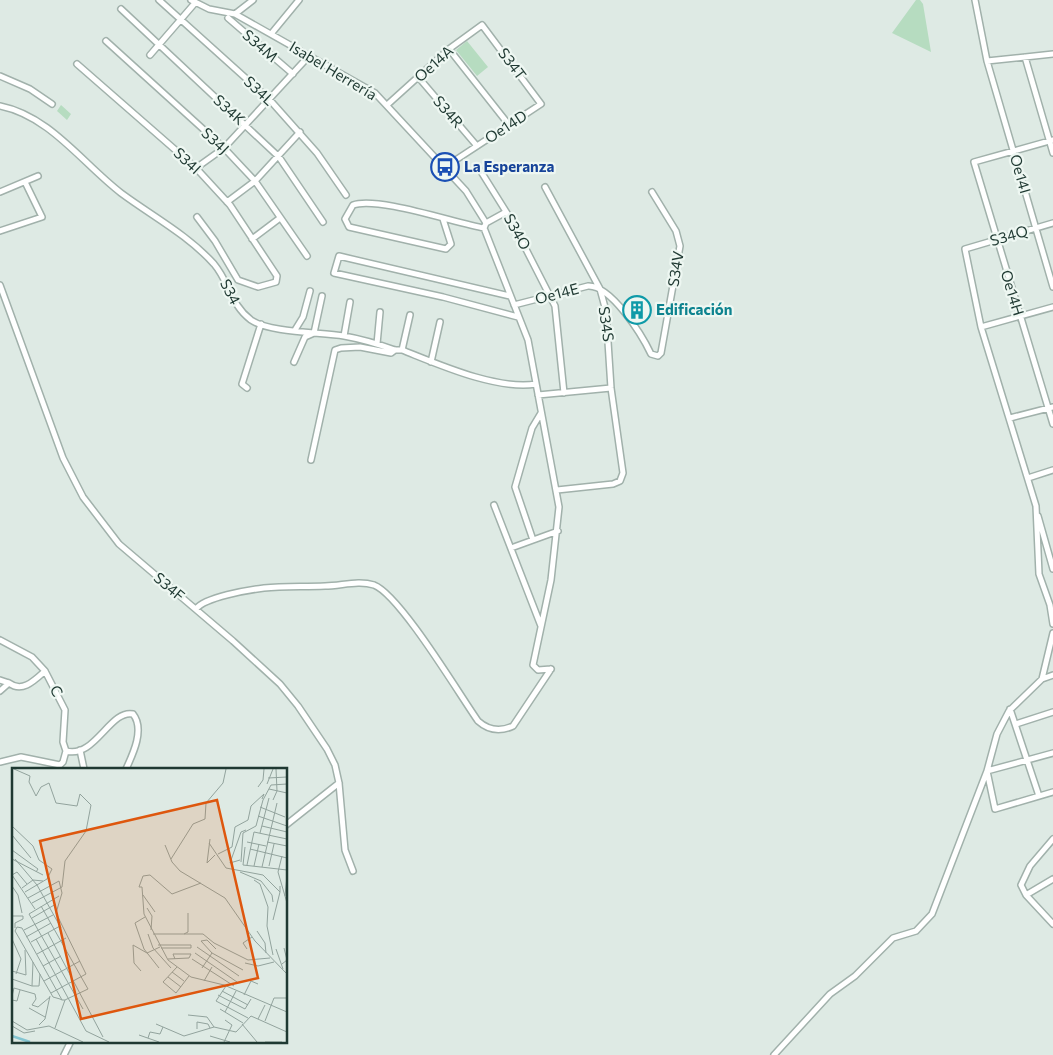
<svg xmlns="http://www.w3.org/2000/svg" width="1053" height="1055" font-family="Commissioner,sans-serif">
	<style>
		.green { fill: #b6dcc0 }
		.lines { fill: none; stroke-linecap: round; stroke-linejoin: round }
		.minor-casing { stroke: #a1b1ab; stroke-width: 8 }
		.minor { stroke: #fff; stroke-width: 5 }
		.labels { text-anchor: middle; stroke-width: 4.5; stroke-linejoin: round; paint-order: stroke }
		.street-label { font-size: 15px; fill: #1f3932; stroke: #eef7f2 }
		.transit-label { font-size: 15px; font-weight: bold; fill: #164399; stroke: #eef7f2; text-anchor: start }
		.culture-label { font-size: 15px; font-weight: bold; fill: #0d838f; stroke: #eef7f2; text-anchor: start }
		.inset-river { fill: none; stroke: #84c5d1; stroke-width: 2.5 }
		.inset-road { fill: none; stroke: #92a39d; stroke-width: 1 }
		.view { fill: #de570e; fill-opacity: 0.15; stroke: #de570e; stroke-width: 2.5 }
		.inset-edge { fill: none; stroke: #1f3932; stroke-width: 2.5 }
	</style>
	<rect width="100%" height="100%" fill="#deeae4"/>
	<path class="green" d="M916,0h4l3,4 8,48 -39,-19z
		M467,41l21,26 -11,9 -21,-26z
		M61,105l10,9 -4,6 -10,-9z"/>
	<g class="lines">
		<defs>
			<path id="minor" d="M159,0l110,99 48,54 29,42
				M191,0l18,9 26,5 140,79 91,98 20,32 -2,5 44,112 31,167 -8,73 -18,85 5,5 13,-1
				M975,0l12,61 66,226
				M121,9l158,148 44,65
				M235,14l18,-14
				M228,18l65,56
				M271,34l28,-34
				M106,41l118,107 31,33 52,75
				M449,49l60,76
				M150,55l45,-52
				M1025,57l28,96
				M987,61l66,-7
				M77,64l119,104 34,37 47,71 -1,6 -18,5 -20,-7 -23,-39 -18,-24
				M0,76l30,13 22,15
				M419,78l58,68
				M387,105l62,-56 33,-24 59,79 -96,63
				M0,106c50,10 82,57 121,87 31,23 67,42 93,71 16,19 16,40 37,56 19,13 69,12 93,16 17,3 34,8 51,14h7c38,15 94,40 134,34
				M1053,140l-79,22 79,262
				M196,168l28,-20 84,-91
				M480,170l30,48 45,88 9,87
				M545,187l55,102 6,22 5,77 12,85 -3,8 -7,3 -56,6
				M0,192l38,-16
				M227,202l28,-21 45,-49
				M443,219l8,25 -5,5 -97,-22 -4,-8 8,-14c24,-9 102,18 131,23
				M486,223l20,-11
				M1053,223l-88,26 16,78 55,179 3,68 11,31 3,19
				M0,231l42,-14 -17,-35
				M252,239l28,-21
				M0,285l63,173 20,39 36,47 114,97 47,43 18,22 29,43 8,16 4,18 6,67 8,21
				M510,296l-171,-40 -5,17 109,24 75,20
				M514,305l74,-19c23,-1 54,49 63,68l7,2 3,-3 19,-107 -4,-15 -24,-39
				M981,327l72,-20
				M295,330l8,-13 7,-26
				M344,336l6,-34
				M377,344l3,-32
				M402,350l8,-35
				M294,362l11,-25 9,-4 8,-37
				M431,362l9,-40
				M247,388l-5,-4 1,-3 18,-57
				M538,395l73,-7
				M1010,418l43,-11
				M311,460l24,-110 6,-2 19,-1 31,6 4,-3
				M1028,478l25,-8
				M494,505l47,121
				M1038,516l15,53
				M533,540l-18,-53 17,-59 9,-15
				M511,548l47,-17
				M196,609c9,-12 52,-19 68,-21 20,-2 40,-1 61,-2 16,0 33,-6 49,-1 26,10 85,109 104,136 10,9 22,11 35,5l38,-57
				M1053,633l-11,46 -33,32 -12,23 -10,37 8,38 58,-17
				M0,640l32,17 13,14 20,39 -2,32 3,9c29,8 44,-42 67,-37 12,15 0,40 -7,55
				M1042,679l11,-4
				M0,680l9,3 -9,8
				M9,683c13,10 25,-2 36,-12
				M1010,709l29,87
				M1016,724l37,-12
				M80,750l4,19
				M0,762l21,-5 39,8 3,-3 3,-11
				M286,825l53,-42
				M1053,839l-23,27 -9,19 5,10 27,29
				M1026,895l27,-16
				M64,1055l7,-14
				M774,1055l56,-61 25,-18 38,-38 23,-7 16,-17 55,-143 66,-18"/>
		</defs>
		<use href="#minor" class="minor-casing"/>
		<use href="#minor" class="minor"/>
	</g>
	<defs>
		<symbol id="bus-ring" viewBox="-11 -11 22 22"><circle r="9.5" fill="#eef7f2" stroke="#1a4fb4" stroke-width="1.5"/><path d="M-5-6H5V4H4V6H2V4H-2V6H-4V4H-5ZM-3.5-4V0h7V-4ZM-3.5 1.2v1.5H-2V1.2ZM2 1.2v1.5H3.5V1.2Z" fill="#1a4fb4"/></symbol>
		<symbol id="building-ring" viewBox="-11 -11 22 22"><circle r="9.5" fill="#eef7f2" stroke="#0f9aa8" stroke-width="1.5"/><path d="M-4-6H4V6H1V3H-1V6H-4ZM-2.5-4.3h1.7v1.8h-1.7ZM.8-4.3h1.7v1.8H.8ZM-2.5-1h1.7V.8h-1.7ZM.8-1h1.7V.8H.8Z" fill="#0f9aa8"/></symbol>
	</defs>
	<g fill-rule="evenodd">
		<use href="#bus-ring" x="429" y="151" width="32" height="32"/>
		<use href="#building-ring" x="621" y="294" width="32" height="32"/>
	</g>
	<g class="labels">
		<g class="street-label">
			<text transform="translate(260 46) rotate(41)" y="5">S34M</text>
			<text transform="translate(434 64) rotate(-42)" y="5">Oe14A</text>
			<text transform="translate(512 64) rotate(53)" y="5">S34T</text>
			<text transform="translate(333 71) rotate(31)" y="5">Isabel Herrería</text>
			<text transform="translate(259 91) rotate(43)" y="5">S34L</text>
			<text transform="translate(229 110) rotate(42)" y="5">S34K</text>
			<text transform="translate(448 112) rotate(49)" y="5">S34R</text>
			<text transform="translate(506 127) rotate(-33)" y="5">Oe14D</text>
			<text transform="translate(215 141) rotate(43)" y="5">S34J</text>
			<text transform="translate(187 161) rotate(43)" y="5">S34I</text>
			<text transform="translate(1020 174) rotate(74)" y="5">Oe14I</text>
			<text transform="translate(517 232) rotate(61)" y="5">S34O</text>
			<text transform="translate(1009 236) rotate(-16)" y="5">S34Q</text>
			<text transform="translate(676 269) rotate(-81)" y="5">S34V</text>
			<text transform="translate(230 292) rotate(62)" y="5">S34</text>
			<text transform="translate(1012 293) rotate(73)" y="5">Oe14H</text>
			<text transform="translate(557 294) rotate(-15)" y="5">Oe14E</text>
			<text transform="translate(606 324) rotate(82)" y="5">S34S</text>
			<text transform="translate(169 587) rotate(40)" y="5">S34F</text>
			<text transform="translate(56 691) rotate(61)" y="5">C</text>
		</g>
		<g class="transit-label">
			<text x="464" y="172">La Esperanza</text>
		</g>
		<g class="culture-label">
			<text x="656" y="315">Edificación</text>
		</g>
	</g>
	<g transform="translate(12 768)">
		<rect width="275" height="275" fill="#deeae4"/>
		<path class="inset-river" d="M0,268l18,6"/>
		<path class="inset-road" d="M2,1l16,7 -1,6 7,14 5,-9 8,-4 7,20 21,3 3,-12 11,11 -5,26 -21,30 -3,26 -30,16M256,10l19,-1M255,16l6,-15M246,19l5,-7 1,-11M257,21l18,4M275,24v28M261,32l4,-9 -1,-22M248,39l25,10M246,48l29,10M0,58l21,20 6,14 13,9 -5,10 -22,13M250,58l25,6M248,65l9,-35M0,67l19,23M198,71l-3,24 8,-8M235,74l19,4M255,74l20,4M197,75l17,25 37,7 17,17v-6M153,77l7,17 8,9 45,27 30,43 32,33M233,79l-2,18 44,5M238,81l37,9M0,82l26,19 -2,3M206,86l14,-7 3,-20 13,-7 3,-14 13,-12 -2,5M270,88l-4,16 9,31M0,91l31,16M3,91l22,26 24,43M159,91l22,-35 12,-5 1,-16 17,-20 3,-14M228,92l-10,3 11,-31 5,-2M229,94l2,-29 13,-7 7,-26 8,-15 16,-1M235,97l7,-33 33,7M242,98l5,-22M257,98l5,-22M250,99l15,-64M228,104l21,9 11,14 1,7M0,107l23,34M0,107l5,-3 10,12M242,112l6,4 8,23 -1,19 6,29M189,115l-29,11 -22,-19 -7,1 -4,11h3l2,27 24,46 23,17 33,8 63,27M0,118l6,9 4,18M10,120l11,-8 10,1M131,127l12,17M47,128l-30,18 54,95M273,128l2,-20M16,130l31,-17 3,12 -6,20 30,61 -35,19M29,138l47,83 -21,10 -2,1h-3l-2,-1 -7,-2 -38,-66 2,-4 5,1 40,72M135,140l5,8 -1,14M0,148h11v3l-8,4v5M133,149l-10,6 9,26 15,19M20,150l24,-14M261,152l7,-28M12,162l29,-15M245,163l8,12 1,10M36,165l55,104M136,166l5,14 18,20M141,166h50l11,9 34,17 22,-2M172,166l4,-2v-19M14,169l25,-14M0,171l9,20 -5,15M24,171l50,92 23,11M19,174l29,-16M121,177l14,8 13,-6M121,177l1,18 7,8M146,177h33v3h-30M185,179l42,29M204,181l-9,-9 -6,1 11,12 31,17M235,181l-4,-6 9,-6M264,181l7,20M0,184v20M183,185l42,29M25,186l29,-16M156,191l21,-1 2,-4M163,191l-2,-5h18M180,191l42,27M233,195l13,3 16,-4M270,196l5,-4 -3,-12M31,198l18,-10M165,199l-14,15 13,11 13,-17M190,200l10,-15M0,203l14,4 -1,-25M160,204l12,9M156,209l13,10M0,211l20,7 1,-24M32,213l36,-20M192,213l8,-14M20,218h7l1,-12M214,218l-10,15 32,17M210,223l26,14M206,227l27,14 6,-10M232,227l7,-14 7,3M0,228l2,-8 21,6 1,5 -4,6 6,2 12,-10M0,232l5,1 3,-11M17,240l16,9M208,241l23,14M213,244l11,-21M176,247l19,2 7,10M246,251l7,-14M0,253l15,9 22,-4 34,16M253,253l9,-23h13M144,256l28,12 30,-9 22,5 15,-16 36,16M230,256l15,18M27,257l6,-6 5,-23M0,258l12,7 11,-2M43,260l10,-28M185,261v-7l11,2 2,4M127,267l20,7M198,268l20,6M136,270l2,-6 10,2 3,-7M212,274l8,-17 -7,-5M253,274h17"/>
		<path class="view" d="M205,32l41,178 -177,41 -41,-178z"/>
		<rect width="275" height="275" class="inset-edge"/>
	</g>
</svg>
